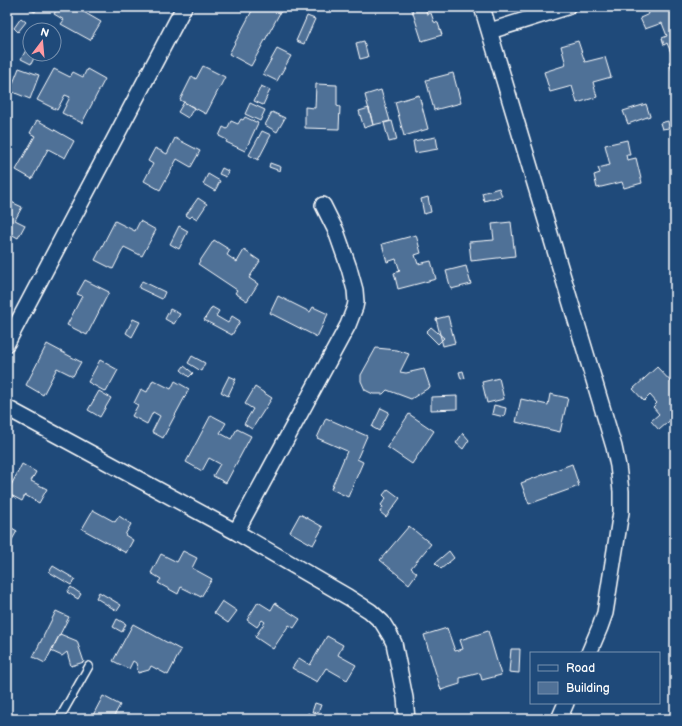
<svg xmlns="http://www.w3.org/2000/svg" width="682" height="726" font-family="'Balsamiq Sans',sans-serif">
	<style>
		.building { fill: #507197; stroke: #fff }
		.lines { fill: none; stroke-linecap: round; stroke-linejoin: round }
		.service-casing { stroke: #fff; stroke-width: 10 }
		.minor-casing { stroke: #fff; stroke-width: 18 }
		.service { stroke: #1f4a7a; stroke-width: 7 }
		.minor { stroke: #1f4a7a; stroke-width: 15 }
	</style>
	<rect width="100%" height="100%" fill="#1f4a7a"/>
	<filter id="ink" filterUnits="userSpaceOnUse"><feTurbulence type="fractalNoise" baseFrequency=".025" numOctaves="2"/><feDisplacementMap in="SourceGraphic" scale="8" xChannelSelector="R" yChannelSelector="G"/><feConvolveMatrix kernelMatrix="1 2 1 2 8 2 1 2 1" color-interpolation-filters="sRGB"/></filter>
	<g filter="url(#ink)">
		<path class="building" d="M30,7h8l-3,5 -6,-3z
			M58,7h17l26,15 -11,18 -29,-16 3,-4 -10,-6z
			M254,7h24l4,2 -31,57 -22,-12z
			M411,7h14l2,7 4,-1 3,9 4,1 4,12 -20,6z
			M652,7h23v68h-1l-5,-13 5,-2 -7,-17 -3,2 -2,-7 5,-2 -5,-13 -17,6 -5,-11 9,-4 -2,-5z
			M307,16l8,3 -11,25 -8,-3z
			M21,18l5,4 -8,10 -4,-4z
			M364,41l4,16 -8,2 -4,-16z
			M578,41l7,21 20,-5 6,20 -18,5 4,15 -20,6 -5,-17 -22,6 -6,-20 22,-7 -5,-19z
			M30,43v11h6l-5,10 -10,-5z
			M277,49l14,7 -14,25 -14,-7z
			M203,66l22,11 -19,37 -26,-14 12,-24 4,3z
			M19,68l20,7 -9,24 -20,-8z
			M54,69l16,8 3,-5 10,5 4,-8 18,10 -23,44 -20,-10 8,-16 -5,-2 -8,15 -20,-10z
			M453,73l8,30 -27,7 -8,-30z
			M316,84l21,1v21l3,1 -1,22 -34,-1v-21l10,1z
			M261,86l9,4 -7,15 -9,-4z
			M381,90l9,31 -17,4 -8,-30z
			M419,95l9,34 -24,7 -9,-34z
			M184,102l10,6 -6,10 -10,-6z
			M250,103l15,7 -5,11 -15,-7z
			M646,104l4,12 -22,8 -5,-13z
			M369,108l4,17 -9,3 -5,-17z
			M272,112l13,6 -8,14 -12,-7z
			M245,117l13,6 -13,28 -19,-9 1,-2 -8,-4 4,-9 4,2 4,-8 7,3 3,-5 2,1z
			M37,120l37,21 -9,17 -17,-9 -16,30 -16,-9 19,-34 -5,-3z
			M392,121l5,19 -8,2 -5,-19z
			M668,121l1,7 -7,1 -2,-6z
			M262,131l9,4 -13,25 -9,-5z
			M436,137l2,12 -23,4 -2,-12z
			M175,138l25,13 -9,16 -14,-8 -17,31 -16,-9 9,-17 -5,-3 7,-13 12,6z
			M627,140l3,15h-4l1,5 9,-2 6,25 -18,5 -2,-6 -25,6 -3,-13 6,-2 -2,-5 12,-3 -5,-20z
			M270,163l11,4 -1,4 -11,-4z
			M222,168l6,3 -2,6 -7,-3z
			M208,174l12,7 -5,10 -12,-7z
			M499,188l3,8 -18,5 -2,-8z
			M428,197l3,15 -7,2 -3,-15z
			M198,198l9,6 -10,15 -5,-3 -2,2 -4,-3z
			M7,200l15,7 -7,13 10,5 -7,13 -11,-6z
			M115,221l20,10 5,-10 16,9 -14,26 -18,-9 -11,22 -18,-9z
			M511,222l4,34 -44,5 -2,-19 25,-2 -2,-16z
			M179,226l9,5 -9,18 -9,-5z
			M416,235l5,18 -6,2 3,9 13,-3 5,18 -38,10 -4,-16 6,-2 -4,-12 -9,3 -5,-18z
			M214,240l16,10 -3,5 10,7 7,-12 16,11 -11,17 9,6 -11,17 -12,-8 2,-3 -39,-26z
			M466,266l5,18 -20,5 -5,-18z
			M85,280l24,12 -22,43 -20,-10 15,-29 -5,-2z
			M142,281l23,11 -3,7 -23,-11z
			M278,296l32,16 3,-5 15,7 -11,23 -47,-24z
			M212,307l7,4 -3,5 12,7 4,-7 8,5 -8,14 -28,-15z
			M170,309l10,5 -6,10 -9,-5z
			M448,316l7,27 -12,3 -7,-27z
			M133,319l7,3 -8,15 -6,-4z
			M431,327l13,11 -6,6 -12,-12z
			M47,344l34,18 -8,14 -16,-8 -14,27 -17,-10z
			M376,348l21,2 12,4 -9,18 6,1 18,-4 6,18 -19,12 -24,-9 -4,4h-10l-8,-4 -4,-9v-6z
			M192,356l13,7 -4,8 -13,-8z
			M100,360l18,10 -12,22 -18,-10z
			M184,366l9,7 -4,4 -8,-7z
			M657,367l18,19v30l-16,14 -8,-9 8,-7 -6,-7 4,-4 -7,-8 -6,6 -11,-12z
			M463,371l2,7 -4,1 -2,-7z
			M229,376l7,3 -8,17 -7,-4z
			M499,378l5,21 -17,4 -5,-21z
			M153,380l18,9 4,-8 14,8 -26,49 -11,-6 8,-16 -7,-4 -6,12 -15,-8 6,-11 -4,-2 7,-14 6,3z
			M255,387l17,11 -20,31 -8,-5 9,-15 -8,-5z
			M99,391l12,7 -11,19 -12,-7z
			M550,394l18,4 -8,34 -44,-10 5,-23 27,6z
			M457,396v13l-26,1v-13z
			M494,405l12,3 -2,9 -12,-3z
			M381,408l8,4 -10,19 -7,-4z
			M409,414l25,17 -22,33 -25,-17z
			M211,415l15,8 -6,10 11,6 6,-10 14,7 -25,47 -13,-7 7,-12 -11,-6 -7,13 -16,-9z
			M326,418l41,18 -10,23 6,3 -15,35 -17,-8 16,-38 -30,-13z
			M463,433l6,7 -6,9 -7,-6z
			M22,464l14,8 -5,9 16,8 -8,14 -14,-8 -3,6 -15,-8z
			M572,464l7,22 -50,18 -8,-21z
			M388,489l12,9 -14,19 -6,-5 3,-5 -2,-2 5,-7 -3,-3z
			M93,510l22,12 4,-6 12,8 -6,11 8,5 -7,13 -44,-24z
			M300,514l23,13 -10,18 -23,-13z
			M7,525l10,6 -8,14 -2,-1z
			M409,526l22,18 -20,24 6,5 -8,11 -29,-24z
			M183,551l14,7 -5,10 20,11 -11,18 -20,-10 -3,7 -20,-11 3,-4 -10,-6 10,-19 16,8z
			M449,551l5,7 -13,11 -6,-6z
			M53,566l22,13 -4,6 -22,-13z
			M71,587l10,7 -3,5 -11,-7z
			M99,592l22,13 -4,6 -21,-13z
			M222,601l15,10 -9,12 -14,-10z
			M258,602l13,8 4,-7 25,16 -6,9 -5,-3 -16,24 -18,-12 10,-15 -3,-2 -5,7 -10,-7z
			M56,611l13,6 -24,46 -12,-6z
			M117,619l9,5 -4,8 -9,-5z
			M133,624l48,26 -13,25 -17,-9 -2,4 -11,3 -2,-10 -3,-2 -4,8 -16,-8z
			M447,628l8,23 8,-2 -3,-9 28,-9 13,44 -19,5 -2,-7 -20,5v6l-19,6 -17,-55z
			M60,634l17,7 7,21 -13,4 -4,-14 -5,4 -11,-5z
			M327,636l16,9 -5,10 18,10 -9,15 -21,-12 -9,14 -25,-14 7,-10 11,7z
			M511,649h9l-1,24 -10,-1z
			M103,696l17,9 -7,13 3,1h-25z
			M315,703l6,2 -3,8 -6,-1z
			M308,713l9,6h-13z"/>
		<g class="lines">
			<defs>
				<path id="service" d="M59,719l30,-53"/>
				<path id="minor" d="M482,7l132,440 4,19 3,25v21l-16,101 -5,14 -11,26
					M490,31l77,-24
					M7,343l177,-336
					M7,408l229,124 112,65 22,14 12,11 8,13 4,8 11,55 2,21
					M236,532l112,-207 7,-18 1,-5 -1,-12 -6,-22 -13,-37 -13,-26
					M559,719l7,-16"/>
			</defs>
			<use href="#service" class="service-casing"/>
			<use href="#minor" class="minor-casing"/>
			<use href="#service" class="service"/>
			<use href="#minor" class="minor"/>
		</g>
	</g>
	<rect width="682" height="726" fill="none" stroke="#1f4a7a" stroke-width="24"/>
	<rect x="12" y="12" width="658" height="702" fill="none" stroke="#fff" stroke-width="1.5" filter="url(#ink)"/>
	<rect x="530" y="652" width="130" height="52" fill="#1f4a7a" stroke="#7992af"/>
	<rect x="538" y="665" width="20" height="6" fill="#1f4a7a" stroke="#7992af"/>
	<text x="566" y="672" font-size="12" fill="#ffffff">Road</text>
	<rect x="538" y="682" width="20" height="12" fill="#507197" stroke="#7992af"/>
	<text x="566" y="692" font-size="12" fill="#ffffff">Building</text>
	<g transform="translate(42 42) rotate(16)"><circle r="19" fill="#1f4a7a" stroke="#7992af"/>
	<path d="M0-3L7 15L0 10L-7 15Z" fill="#ff9aa2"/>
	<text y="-6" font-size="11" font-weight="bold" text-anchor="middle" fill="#ffffff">N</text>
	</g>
</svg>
